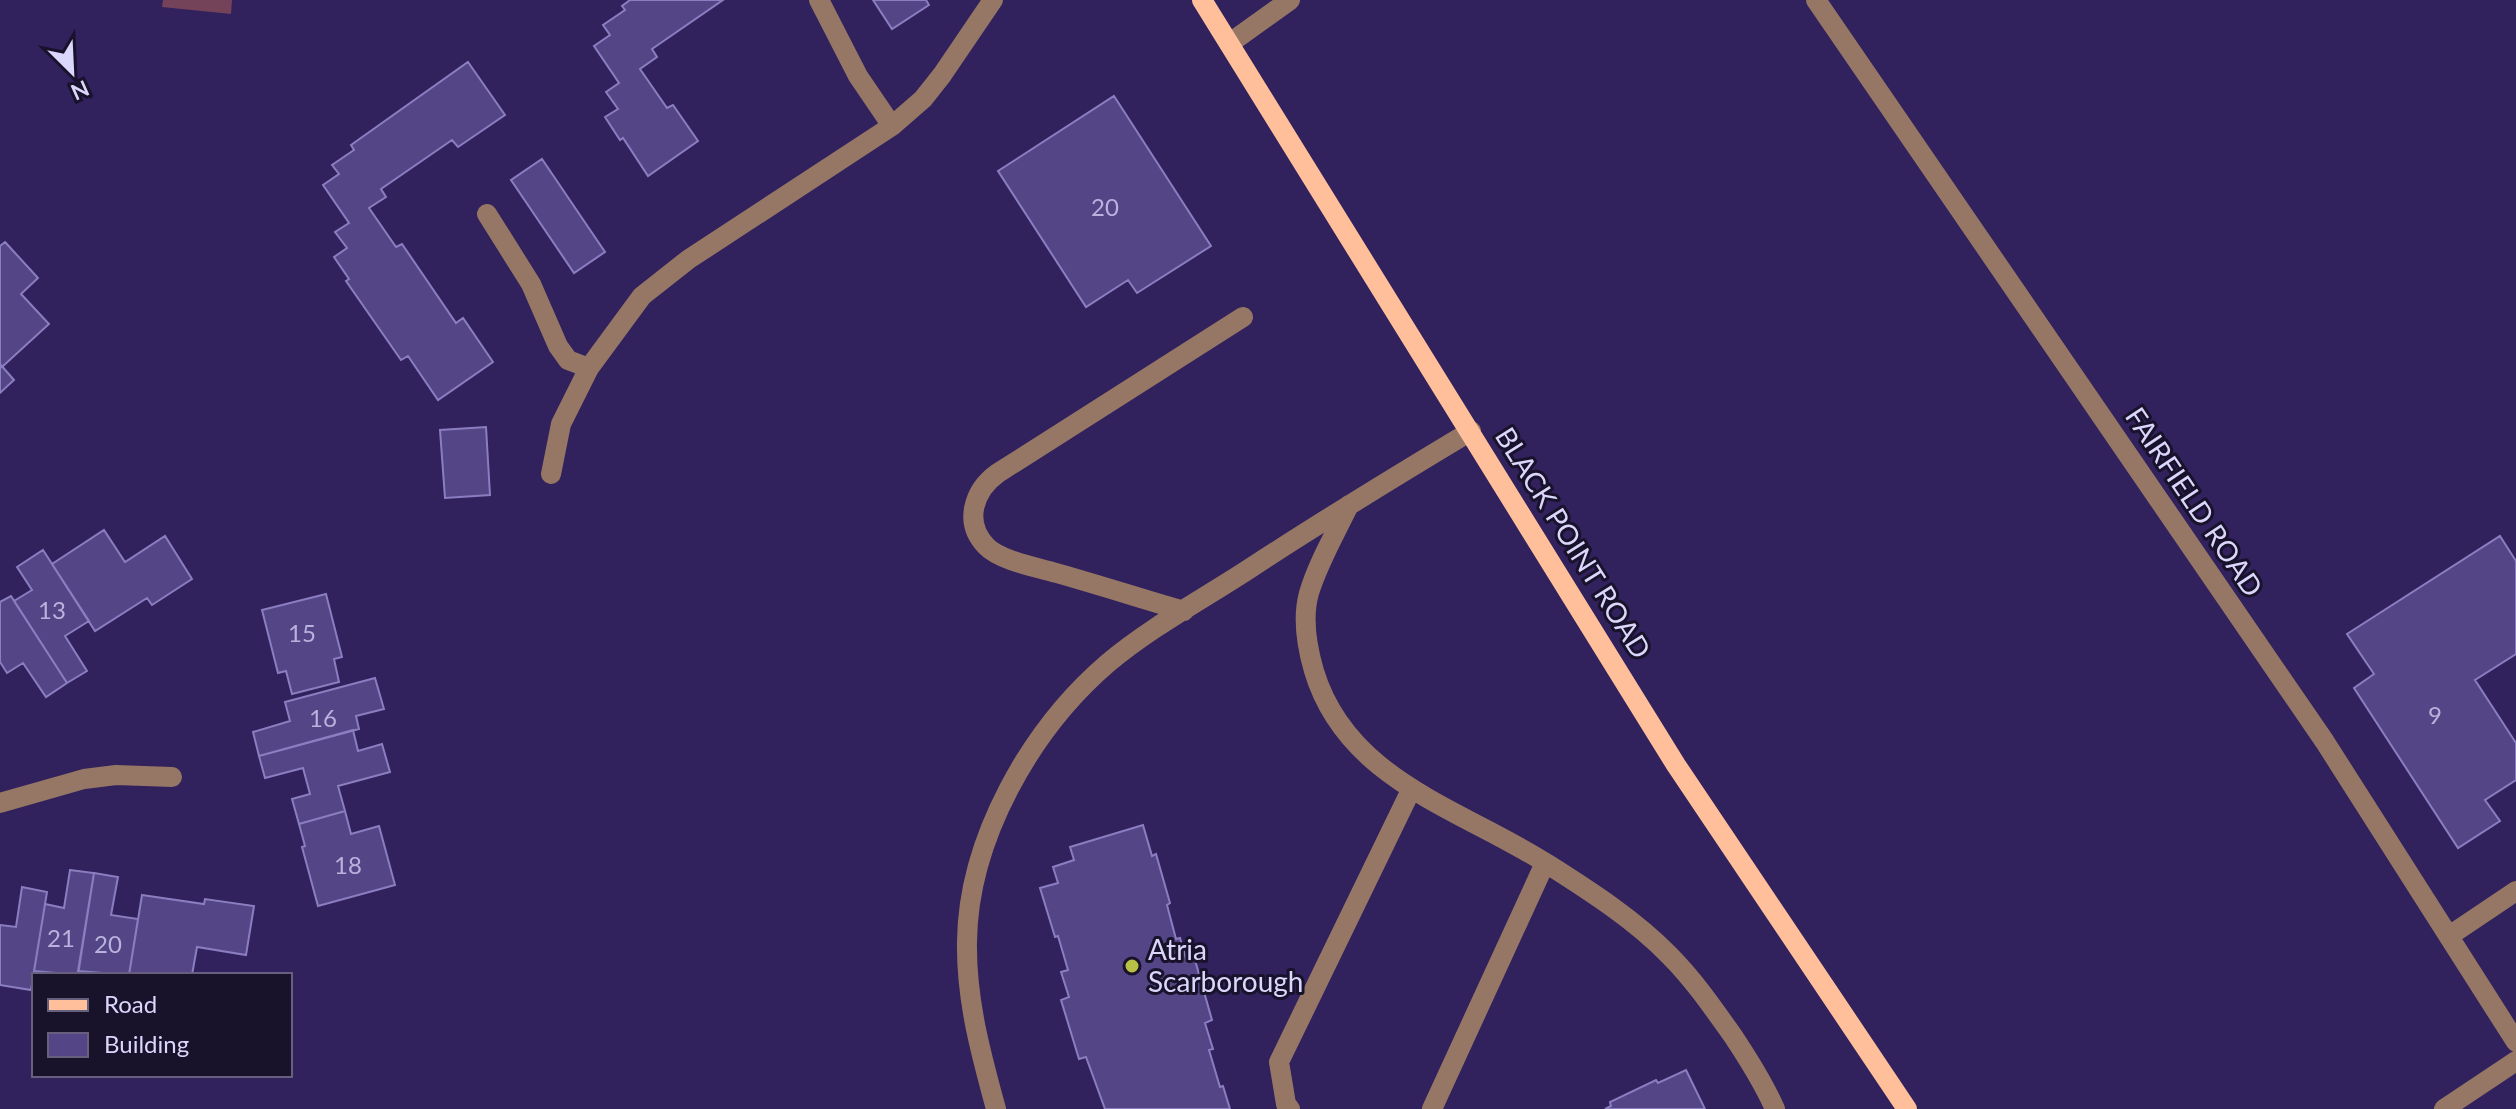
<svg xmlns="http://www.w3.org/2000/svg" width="2516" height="1109" font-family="Lato,sans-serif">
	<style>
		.green { fill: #744359 }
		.building { fill: #544686; stroke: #8a7ec1; stroke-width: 2 }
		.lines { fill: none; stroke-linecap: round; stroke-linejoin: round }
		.minor { stroke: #967765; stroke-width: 20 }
		.major { stroke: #febf9a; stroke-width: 20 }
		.poi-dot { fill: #bac045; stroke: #18122b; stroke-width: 3 }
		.labels { text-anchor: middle; stroke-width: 6; stroke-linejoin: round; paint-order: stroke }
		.number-label { font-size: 24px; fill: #b9b2de }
		.street-label { font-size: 28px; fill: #dbd6fb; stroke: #18122b }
		.poi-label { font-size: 28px; fill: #dbd6fb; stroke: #18122b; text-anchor: start }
	</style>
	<rect width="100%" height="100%" fill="#31215c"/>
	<path class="green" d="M163,0h69l-1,14 -69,-7z"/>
	<path class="building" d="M630,0h93l-71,49 5,8 -17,12 27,39 6,-3 25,36 -50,35 -25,-38 -3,2 -15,-23 13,-8 -12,-17 13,-9 -25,-37 16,-11 -7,-10 22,-15 -3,-4z
		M873,0h53l3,5 -37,24z
		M468,62l37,53 -47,32 -6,-7 -71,49 5,8 -17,11 27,39 6,-3 54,79 7,-5 30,44 -55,38 -30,-44 -7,4 -55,-79 3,-2 -15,-22 13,-9 -12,-16 14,-9 -26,-38 16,-11 -7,-9 22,-15 -3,-5z
		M1114,96l97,150 -74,47 -9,-13 -42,27 -88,-136z
		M542,159l63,93 -31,21 -63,-93z
		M5,242l33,36 -17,16 28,30 -47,43 -2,-3v-118z
		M0,364l14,16 -14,13z
		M486,427l4,68 -45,3 -5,-68z
		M104,530l21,32 40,-26 27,43 -40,26 -5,-7 -52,33 -43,-67z
		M2500,536l16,25v93l-41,26 41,63v37l-31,20 15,21 -42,27 -104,-160 20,-14 -27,-40z
		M43,550l46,71 -24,15 22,35 -20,12 -53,-82 18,-11 -15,-23z
		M326,594l16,63 -8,2 5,23 -47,12 -6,-23 -8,2 -16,-63z
		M11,596l56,87 -21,14 -23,-34 -16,10 -7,-11v-60z
		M375,678l9,31 -28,7 3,13 -100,27 -6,-24 37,-11 -5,-19z
		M353,730l5,21 24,-7 8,28 -52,14 7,25 -46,13 -7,-25 18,-5 -7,-26 -38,10 -6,-22z
		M345,811l6,23 28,-8 16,59 -77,21 -16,-59 3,-1 -6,-22z
		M1143,825l9,31 4,-2 14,49 -3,2 9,34 4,-1 7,24 8,-2 17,60 -7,3 8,26 -4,1 11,37 3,-1 7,23h-125l-19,-52 -7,2 -18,-59 8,-3 -8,-25 7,-2 -10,-34 -3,1 -15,-49 18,-5 -5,-16 21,-7 -4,-13z
		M70,870l24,3 -16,102 -44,-4 11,-67 19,4z
		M94,873l24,4 -7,38 27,4 -9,56 -51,-4z
		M22,887l25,5 -16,98 -31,-5v-60l16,2z
		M142,895l62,9 1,-5 49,7 -8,49 -49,-8 -5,28h-63z
		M1686,1070l19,39h-100l6,-3 -1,-4 46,-22 2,3z"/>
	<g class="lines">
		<path class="minor" d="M819,0l39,76 34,50
			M1816,0l509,742 191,300
			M1230,43l60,-43
			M487,214l44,70 27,62 10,14 21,8
			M551,474l10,-50 28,-56 53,-72 47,-37 203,-133 31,-27 19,-24 51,-75
			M1349,505c-14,29 -31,58 -40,88 -7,25 -2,54 5,78 33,110 148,138 235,194 41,26 86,55 120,90 25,25 44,53 64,81 16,24 30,46 42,73
			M1184,611c-41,-12 -82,-25 -124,-37 -20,-6 -60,-13 -74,-28 -23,-24 -12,-56 12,-73l245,-156
			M0,803l84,-24 32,-4 56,2
			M2449,936l67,-45
			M996,1109c-15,-55 -30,-109 -29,-167 1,-103 64,-213 141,-279 43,-36 95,-64 141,-94 73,-48 147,-93 222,-138
			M1290,1109l-4,-5 -7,-42 132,-272
			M1432,1109l113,-246
			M2444,1109l72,-48"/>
		<path class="major" d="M1202,0l474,765 231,344"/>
	</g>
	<circle class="poi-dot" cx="1132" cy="966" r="8"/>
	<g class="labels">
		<g class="number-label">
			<text x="1105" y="216">20</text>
			<text x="52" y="619">13</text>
			<text x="302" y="642">15</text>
			<text x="2435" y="724">9</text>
			<text x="323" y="727">16</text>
			<text x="348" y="874">18</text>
			<text x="61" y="947">21</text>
			<text x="108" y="953">20</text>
		</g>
		<g class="street-label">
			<text transform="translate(2194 502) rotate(56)" y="10">FAIRFIELD ROAD</text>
			<text transform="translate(1573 543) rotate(58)" y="10">BLACK POINT ROAD</text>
		</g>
		<g class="poi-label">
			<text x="1148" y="960">Atria<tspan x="1148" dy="32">Scarborough</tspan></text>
		</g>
	</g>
	<rect x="32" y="973" width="260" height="104" fill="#18122b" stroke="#66607e" stroke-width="2"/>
	<rect x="48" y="999" width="40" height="12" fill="#febf9a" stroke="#66607e" stroke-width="2"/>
	<text x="104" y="1013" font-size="24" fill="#dbd6fb">Road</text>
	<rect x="48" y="1033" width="40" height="24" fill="#544686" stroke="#66607e" stroke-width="2"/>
	<text x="104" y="1053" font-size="24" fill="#dbd6fb">Building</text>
	<g transform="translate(72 72) rotate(156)" stroke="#18122b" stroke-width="6" paint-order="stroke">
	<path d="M0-6L14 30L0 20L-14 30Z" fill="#dbd6fb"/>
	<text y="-12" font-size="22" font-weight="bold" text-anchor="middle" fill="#dbd6fb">N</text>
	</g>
</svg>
